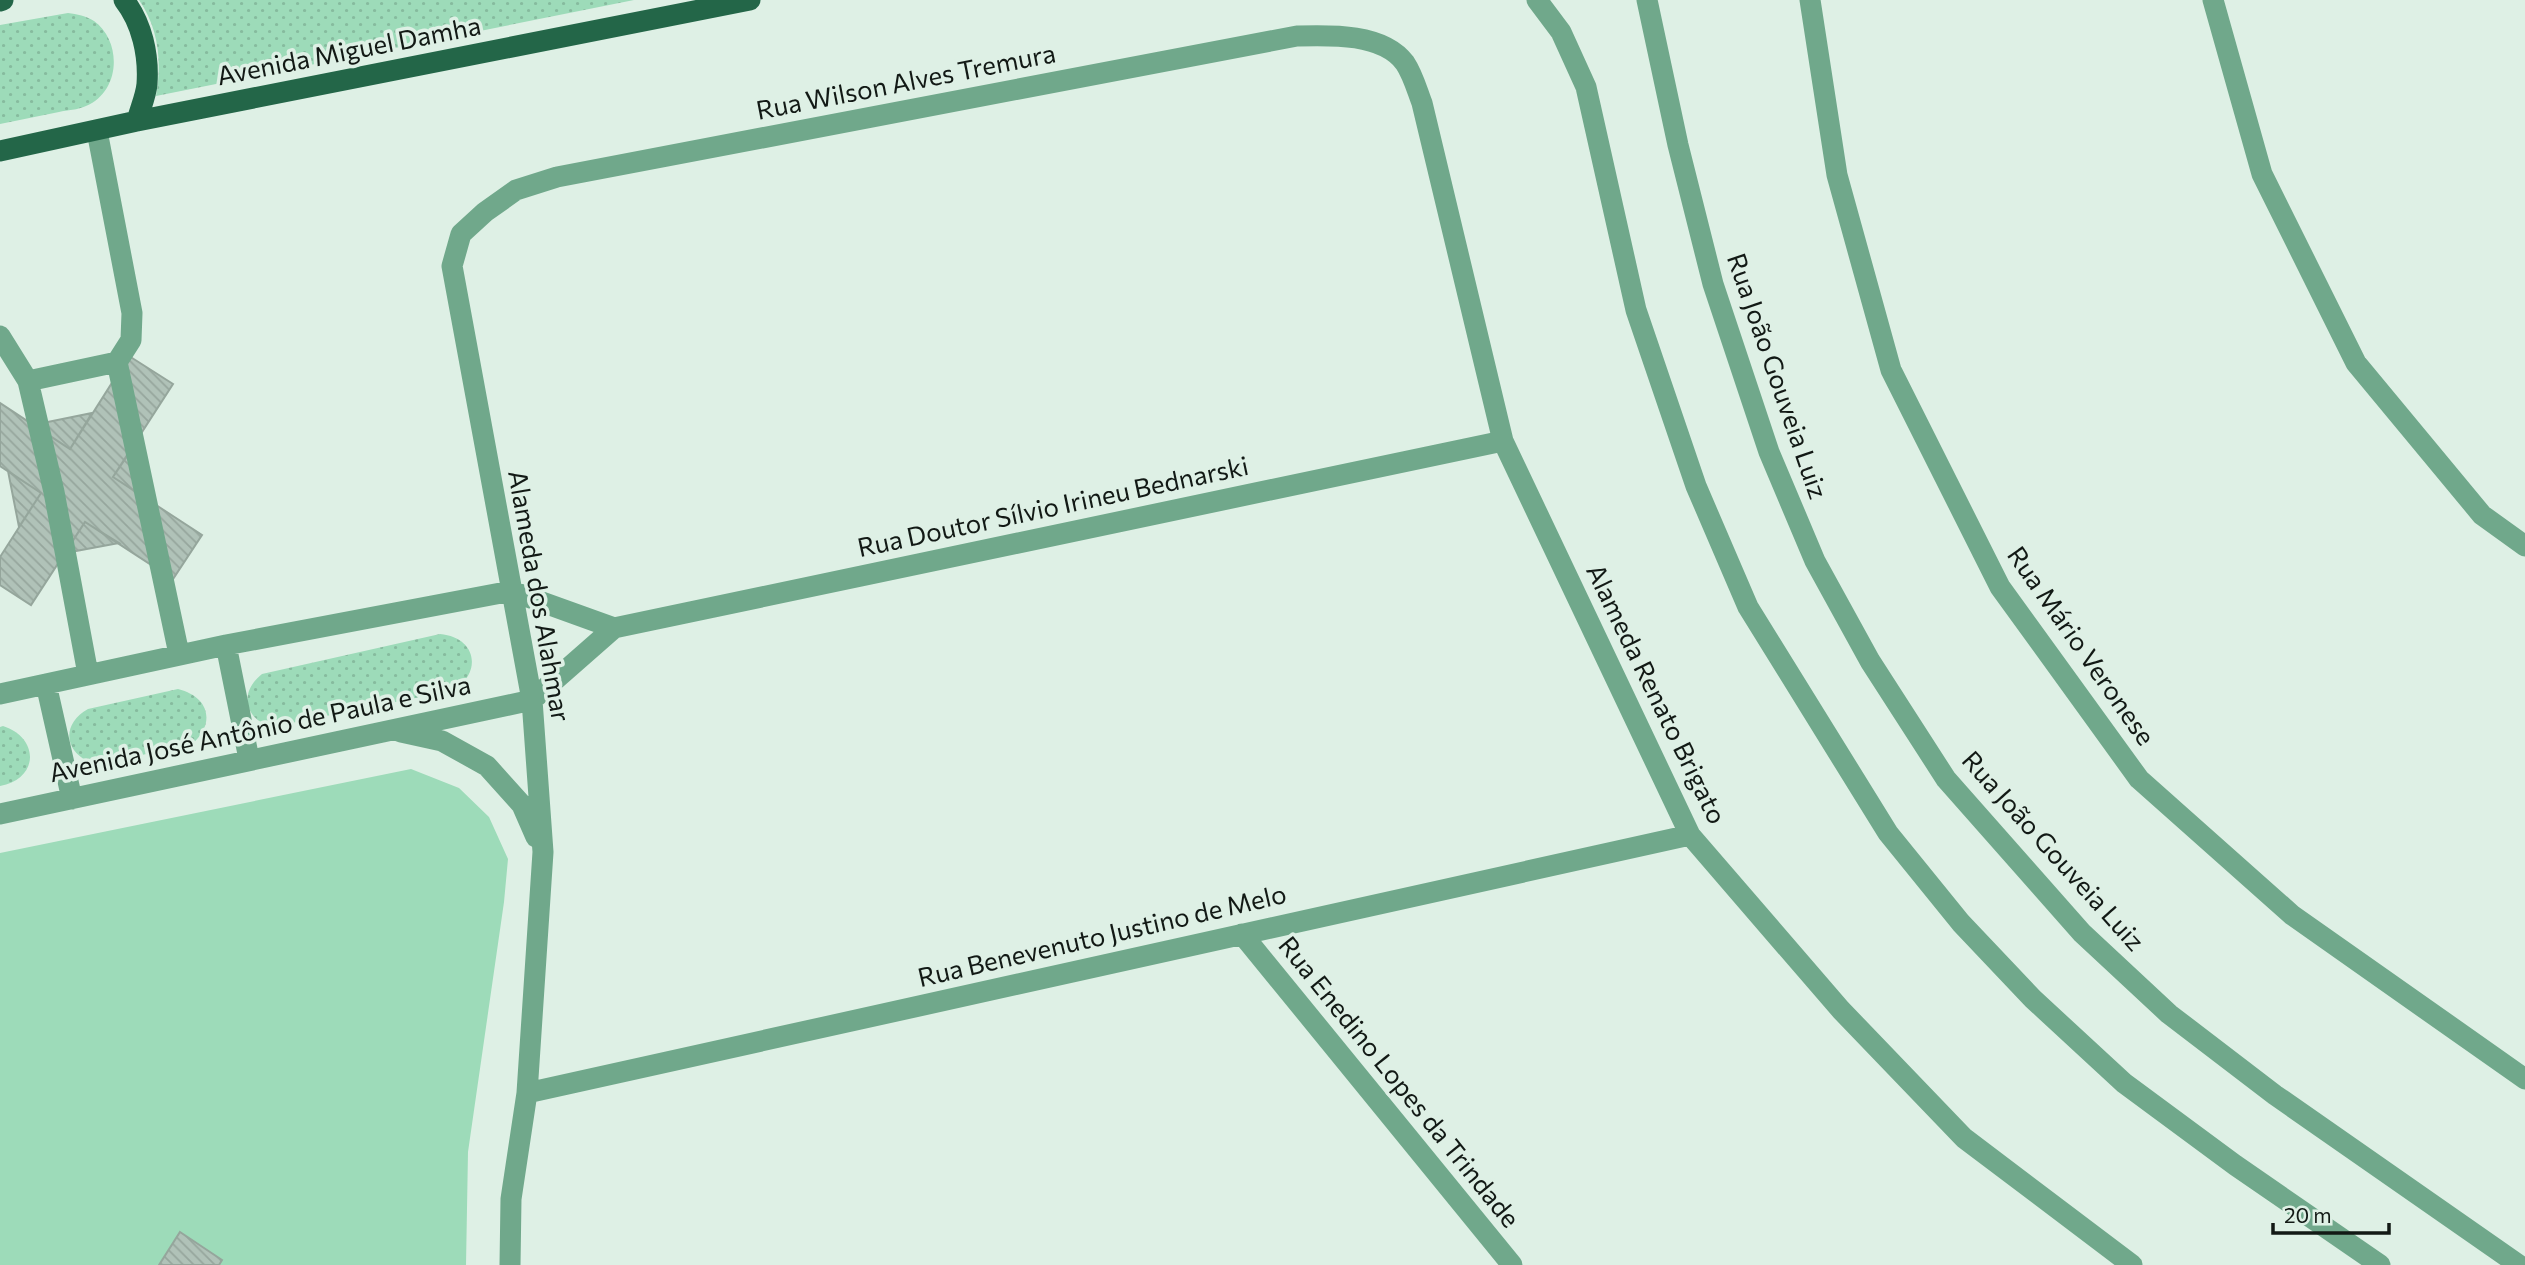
<svg xmlns="http://www.w3.org/2000/svg" width="2525" height="1265" font-family="Commissioner,sans-serif">
	<style>
		.grass { fill: url(#grass-dots) }
		.park { fill: #9ddbb9 }
		.building { fill: url(#building-back-hatch); stroke: #95a69c; stroke-width: 2 }
		.lines { fill: none; stroke-linecap: round; stroke-linejoin: round }
		.minor { stroke: #70a88b; stroke-width: 21 }
		.major { stroke: #236648; stroke-width: 21 }
		.labels { text-anchor: middle; stroke-width: 7; stroke-linejoin: round; paint-order: stroke }
		.street-label { font-size: 26px; fill: #121915; stroke: #def0e5 }
	</style>
	<defs>
		<pattern id="grass-dots" width="8" height="8" patternUnits="userSpaceOnUse" patternTransform="scale(1.75)"><rect width="8" height="8" fill="#9ddbb9"/><path d="M2 2h.1M6 6h.1" fill="none" stroke="#86bb9e" stroke-width="1.8" stroke-linecap="round"/></pattern>
		<pattern id="building-back-hatch" width="6" height="6" patternUnits="userSpaceOnUse" patternTransform="scale(1.75)"><rect width="6" height="6" fill="#b0c2b8"/><path d="M-1 5l2 2M0 0l6 6M5-1l2 2" fill="none" stroke="#96a69d"/></pattern>
	</defs>
	<rect width="100%" height="100%" fill="#def0e5"/>
	<path class="grass" d="M139,0h495l-478,96c6,-34 3,-67 -17,-96z
		M68,13c9,1 18,3 26,8 29,21 26,71 -8,85 -8,4 -19,4 -27,6 -20,4 -39,8 -59,12v-99z
		M440,634c35,3 43,36 15,56l-183,37c-28,-8 -33,-35 -10,-53z
		M178,689c32,8 38,35 13,56l-94,19c-32,-7 -38,-39 -9,-55z
		M3,726c37,12 36,53 -3,60v-59z"/>
	<path class="park" d="M411,769l48,19 30,29 19,42 -4,43 -36,250 -2,113h-466v-412z"/>
	<path class="building" d="M129,356l44,28 -60,93 89,58 -29,44 -88,-57 -54,83 -31,-20v-28l41,-64 -41,-27v-63l70,46z
		M92,413l-22,36 -37,-24z
		M138,440l14,62 -39,-25z
		M8,471l33,22 -22,34z
		M85,522l34,21 -54,10z
		M180,1232l42,28 -3,5h-60z"/>
	<g class="lines">
		<path class="minor" d="M1537,0l24,32 25,55 50,223 60,176 52,121 140,226 73,90 72,76 91,84 111,82 145,100
			M1647,0l31,145 35,139 56,168 46,109 55,100 76,118 136,154 87,81 106,81 244,170
			M1810,0l27,175 54,195 109,217 139,192 153,136 233,164
			M2213,0l49,174 94,189 126,152 43,31
			M0,336l28,45 26,111 34,182
			M117,362l62,292
			M28,381l89,-19 14,-22 1,-27 -35,-182
			M511,591l103,37
			M226,645l23,114
			M46,684l26,115
			M0,694l226,-49 285,-54
			M401,732l41,9 45,25 35,39 14,32
			M0,814l532,-114 82,-72 889,-187
			M1242,934l270,331
			M527,1093l1163,-258
			M510,1265l1,-66 16,-106 16,-241 -11,-152 -80,-434 9,-32 24,-22 31,-22 41,-13 740,-141c33,-1 86,-3 108,27 8,12 12,27 17,40l81,338 187,394 151,175 123,128 168,127"/>
		<path class="major" d="M124,0c18,23 25,55 23,84 -1,12 -7,25 -10,37
			M0,1l3,-1
			M0,151l137,-30 613,-121"/>
	</g>
	<g class="labels">
		<g class="street-label">
			<text transform="translate(349 51) rotate(-11)" y="9">Avenida Miguel Damha</text>
			<text transform="translate(906 82) rotate(-11)" y="9">Rua Wilson Alves Tremura</text>
			<text transform="translate(1777 376) rotate(71)" y="9">Rua João Gouveia Luiz</text>
			<text transform="translate(1053 507) rotate(-12)" y="9">Rua Doutor Sílvio Irineu Bednarski</text>
			<text transform="translate(539 596) rotate(80)" y="9">Alameda dos Alahmar</text>
			<text transform="translate(2081 646) rotate(55)" y="9">Rua Mário Veronese</text>
			<text transform="translate(1656 694) rotate(64)" y="9">Alameda Renato Brigato</text>
			<text transform="translate(260 729) rotate(-12)" y="9">Avenida José Antônio de Paula e Silva</text>
			<text transform="translate(2053 851) rotate(48)" y="9">Rua João Gouveia Luiz</text>
			<text transform="translate(1102 936) rotate(-13)" y="9">Rua Benevenuto Justino de Melo</text>
			<text transform="translate(1399 1082) rotate(51)" y="9">Rua Enedino Lopes da Trindade</text>
		</g>
	</g>
	<path d="M2273 1223v10h116v-10" fill="none" stroke="#121915" stroke-width="3.5"/>
	<text x="2284" y="1223" font-size="21" fill="#121915" stroke="#def0e5" stroke-width="5" paint-order="stroke">20 m</text>
</svg>
